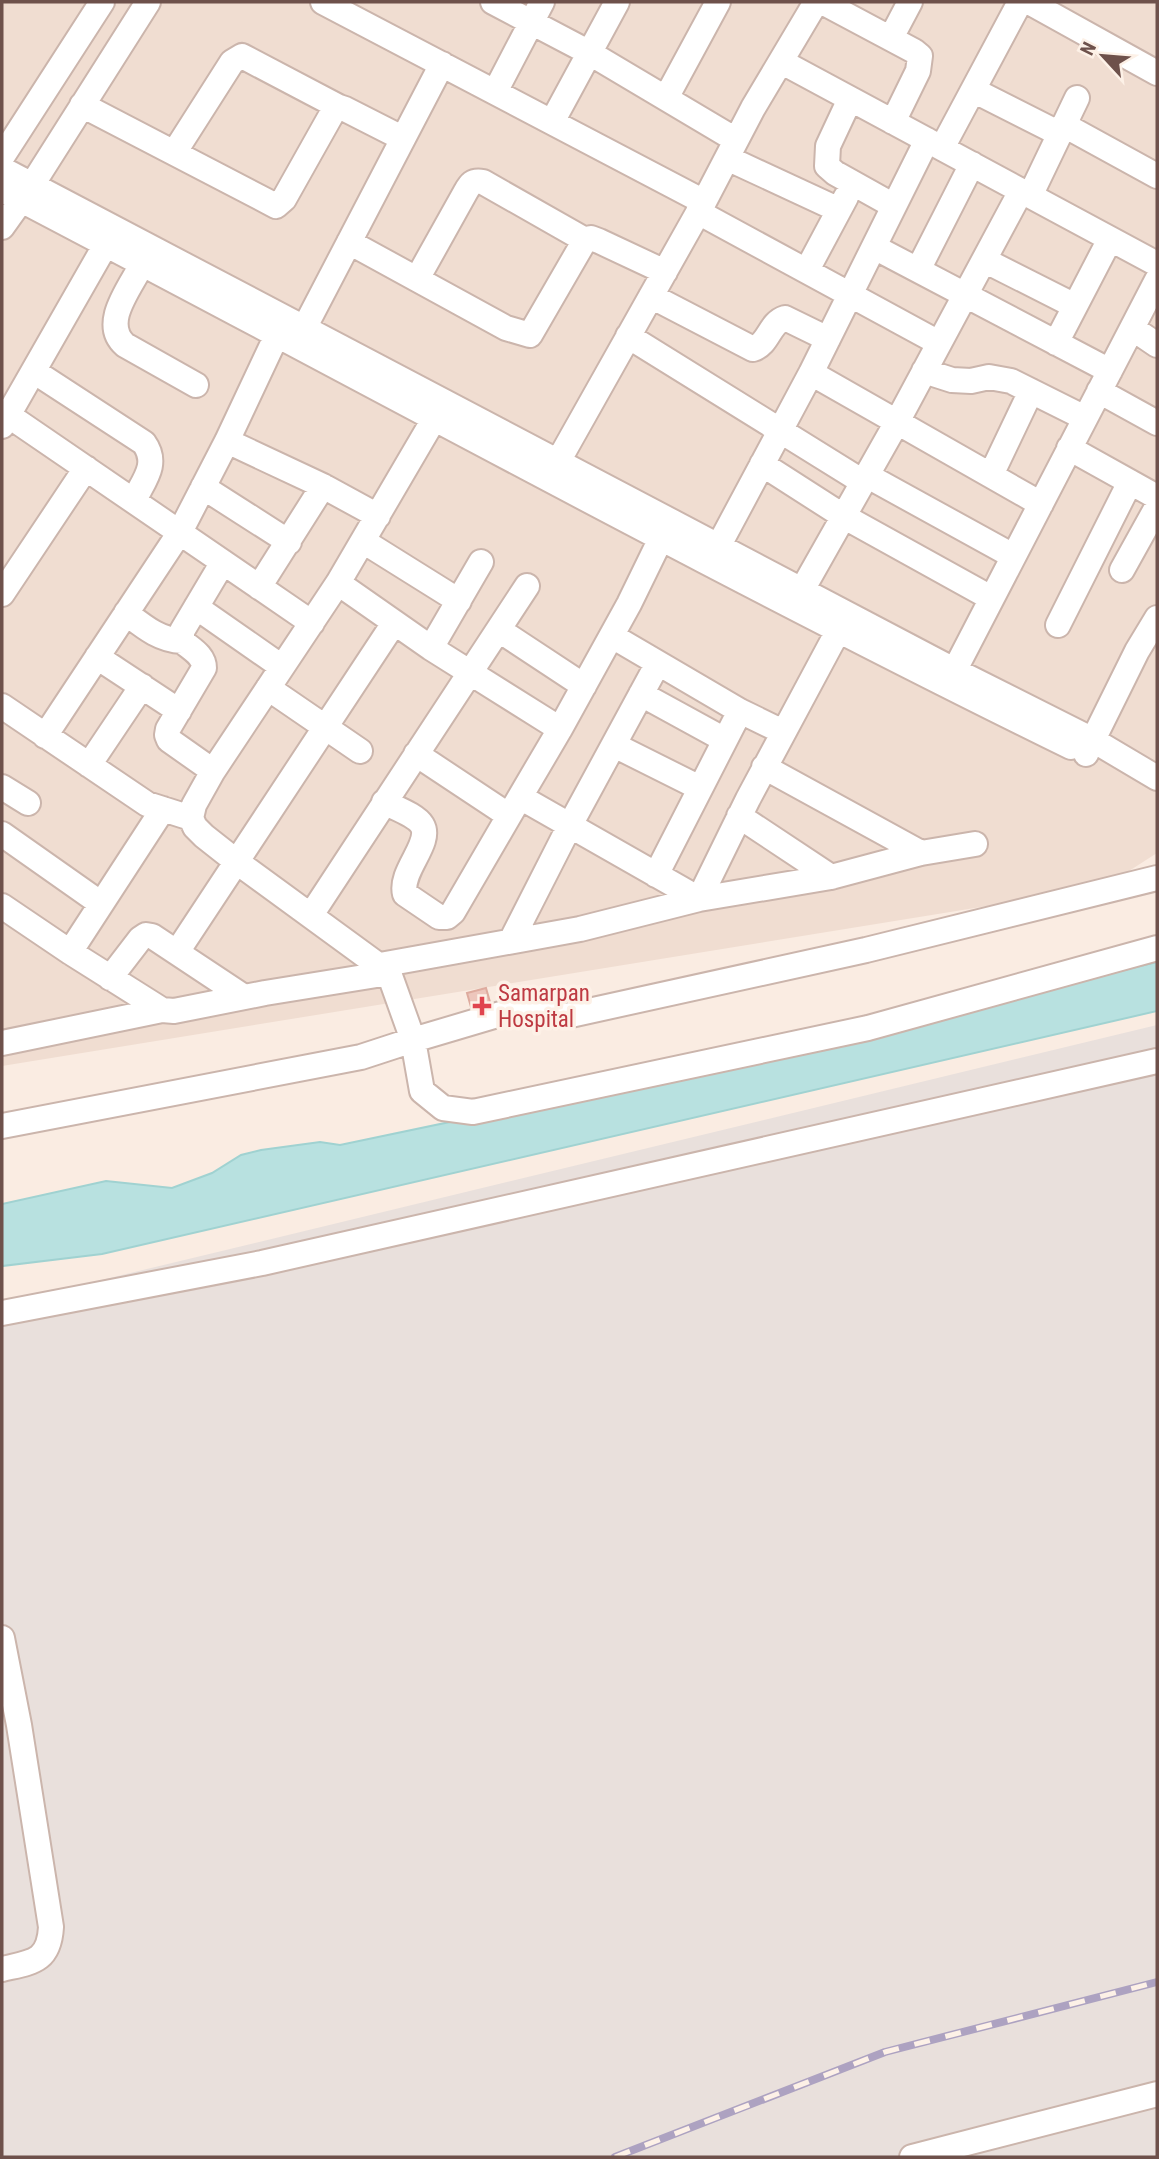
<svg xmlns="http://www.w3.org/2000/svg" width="1159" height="2159" font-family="'Roboto Condensed',sans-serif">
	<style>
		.residential { fill: #f0ddd1 }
		.industrial { fill: #e9e0dc }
		.water { fill: #b8e1e0; stroke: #a0d2d1; stroke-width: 2 }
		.building { fill: #edc6bc; stroke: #deab9e; stroke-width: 2 }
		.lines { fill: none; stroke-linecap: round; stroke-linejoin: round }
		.minor-casing { stroke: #cbb5ac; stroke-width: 28 }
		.minor { stroke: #fff; stroke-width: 24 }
		.rail-casing { stroke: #ada2c1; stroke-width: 8 }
		.rail { stroke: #fdf1e7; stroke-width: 5; stroke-dasharray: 16; stroke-linecap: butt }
		.health-dot { fill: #e0444e; stroke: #fdf1e7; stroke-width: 2.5 }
		.labels { text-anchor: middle; stroke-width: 7; stroke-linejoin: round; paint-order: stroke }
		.health-label { font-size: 23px; fill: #be3a42; stroke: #fdf1e7; text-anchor: start }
	</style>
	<rect width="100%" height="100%" fill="#faece2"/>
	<path class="residential" d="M2,2h1155v851l-53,34 -1102,179z"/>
	<path class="industrial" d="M1157,1025v1132h-1155v-853z"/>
	<path class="water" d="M1157,962v49l-1055,243 -100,12v-62l104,-23 66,7 40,-15 29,-18 20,-5 59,-8 20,3 463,-97z"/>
	<path class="building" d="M486,988l4,14 -19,5 -4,-14z"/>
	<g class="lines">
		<defs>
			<path id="minor" d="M323,2l381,200
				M493,2l95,50 148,88
				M822,2l92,49 6,5 -2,15 -25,51
				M1029,2l128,71
				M891,38l19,-36
				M782,62l375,202
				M973,90l87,44
				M495,92l47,-90
				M666,98l52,-96
				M850,99l-22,47 -1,20 8,7 59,33
				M82,105l194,101 8,-7 50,-89 5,-3 6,2 57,29
				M552,122l65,-120
				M1064,125l93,51
				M942,148l78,-146
				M174,153l58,-91 10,-6 97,51
				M2,157l100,-155
				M727,158l112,52
				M2,169l952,501 139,70 64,38
				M2,190c356,186 708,380 1069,557
				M1030,196l47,-98
				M698,212l241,131
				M2,227l30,-42 116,-183
				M349,242l157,86 24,7 55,-95 6,-2 8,3 66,31
				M874,247l236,124
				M984,260l91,46
				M142,264c-11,23 -42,59 -17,81l71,40
				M807,270l39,-73
				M918,270l54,-106
				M417,279l48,-86c5,-9 7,-13 18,-11l102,58
				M651,296l102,53c16,-5 16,-26 32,-31l43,21
				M1132,328l25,17
				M628,336l235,146
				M297,342l145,-278
				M1056,343l54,-104
				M924,371l28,9 19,1 18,-4 22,4 74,37
				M35,372l109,71c15,21 0,37 -10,57
				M811,373l230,131
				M1099,391l58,32
				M444,402l-106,181 -125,188 -19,34 -3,13 4,9 9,9 33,26 152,111 24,67 91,-27 62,3 300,-66 291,-72
				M2,411l310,212
				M2,426l104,-182
				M227,441l96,45 55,30
				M1069,448l88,49
				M762,464l81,52 148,82
				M551,474l153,-272 49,-94 63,-106
				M866,475l147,81
				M991,475l40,-84
				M203,487l86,55
				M363,541l96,60
				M711,560l100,-187 116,-233
				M1122,570l35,-63
				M338,583l93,65 129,81 69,-125 40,-82
				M259,587l64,-101
				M802,590l95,-168 124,-231
				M2,594l84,-126
				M196,607l86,60
				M126,613c17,13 33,27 56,28
				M1058,625l72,-143
				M499,630l85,56
				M612,636l128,75 43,21
				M431,648l50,-86
				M97,657l82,54
				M948,683l209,-403
				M268,688l92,63
				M641,694l84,46
				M2,706l145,98 44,14
				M560,729l-40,68 179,102 49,-100 98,-183
				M45,736l135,-204 47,-91 56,-119
				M614,745l86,43
				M416,754l92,61
				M1086,754l51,-103 20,-33
				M89,765l53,-79
				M764,767l157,86
				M213,771l-44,-31 -2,-5 1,-6 36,-61c0,-13 -13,-19 -22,-27v-10l41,-69
				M2,787l26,16
				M384,802c11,6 32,13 38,23 11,18 -23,46 -17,69l34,23h8l6,-5 67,-115
				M739,816l92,61
				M2,834l98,69
				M656,875l84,-164
				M2,906l68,46 92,58 12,1 91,-18 124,-20
				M311,915l216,-329
				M511,941l58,-114 89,-164
				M70,952l93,-143
				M177,952l217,-329
				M380,965l200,-36 119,-30 132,-22 90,-24 54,-9
				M110,978l30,-39 6,-4 6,1 92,61
				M2,1043l160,-33
				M2,1126l359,-69 52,-17 9,51 21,17 30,4 395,-84 289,-80
				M2,1313l260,-50 895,-202
				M2,1638l17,87 32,202c-2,35 -19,35 -49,42
				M912,2157l245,-63"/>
		</defs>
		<use href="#minor" class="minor-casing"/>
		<use href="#minor" class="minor"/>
		<defs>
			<path id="rail" d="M615,2157l270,-105 272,-70"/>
		</defs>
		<use href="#rail" class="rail-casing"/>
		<use href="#rail" class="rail"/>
	</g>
	<path class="health-dot" d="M478.5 995.5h7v7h7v7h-7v7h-7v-7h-7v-7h7z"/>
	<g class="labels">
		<g class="health-label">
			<text x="498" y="1001">Samarpan<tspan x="498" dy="26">Hospital</tspan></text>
		</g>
	</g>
	<rect width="1159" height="2159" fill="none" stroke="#6e514b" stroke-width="7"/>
	<g transform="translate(1103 56) rotate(296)" stroke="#fdf1e7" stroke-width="5" paint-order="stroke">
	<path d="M0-5L12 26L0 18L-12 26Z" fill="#6e514b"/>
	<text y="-10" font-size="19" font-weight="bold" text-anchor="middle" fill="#6e514b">N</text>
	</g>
</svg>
